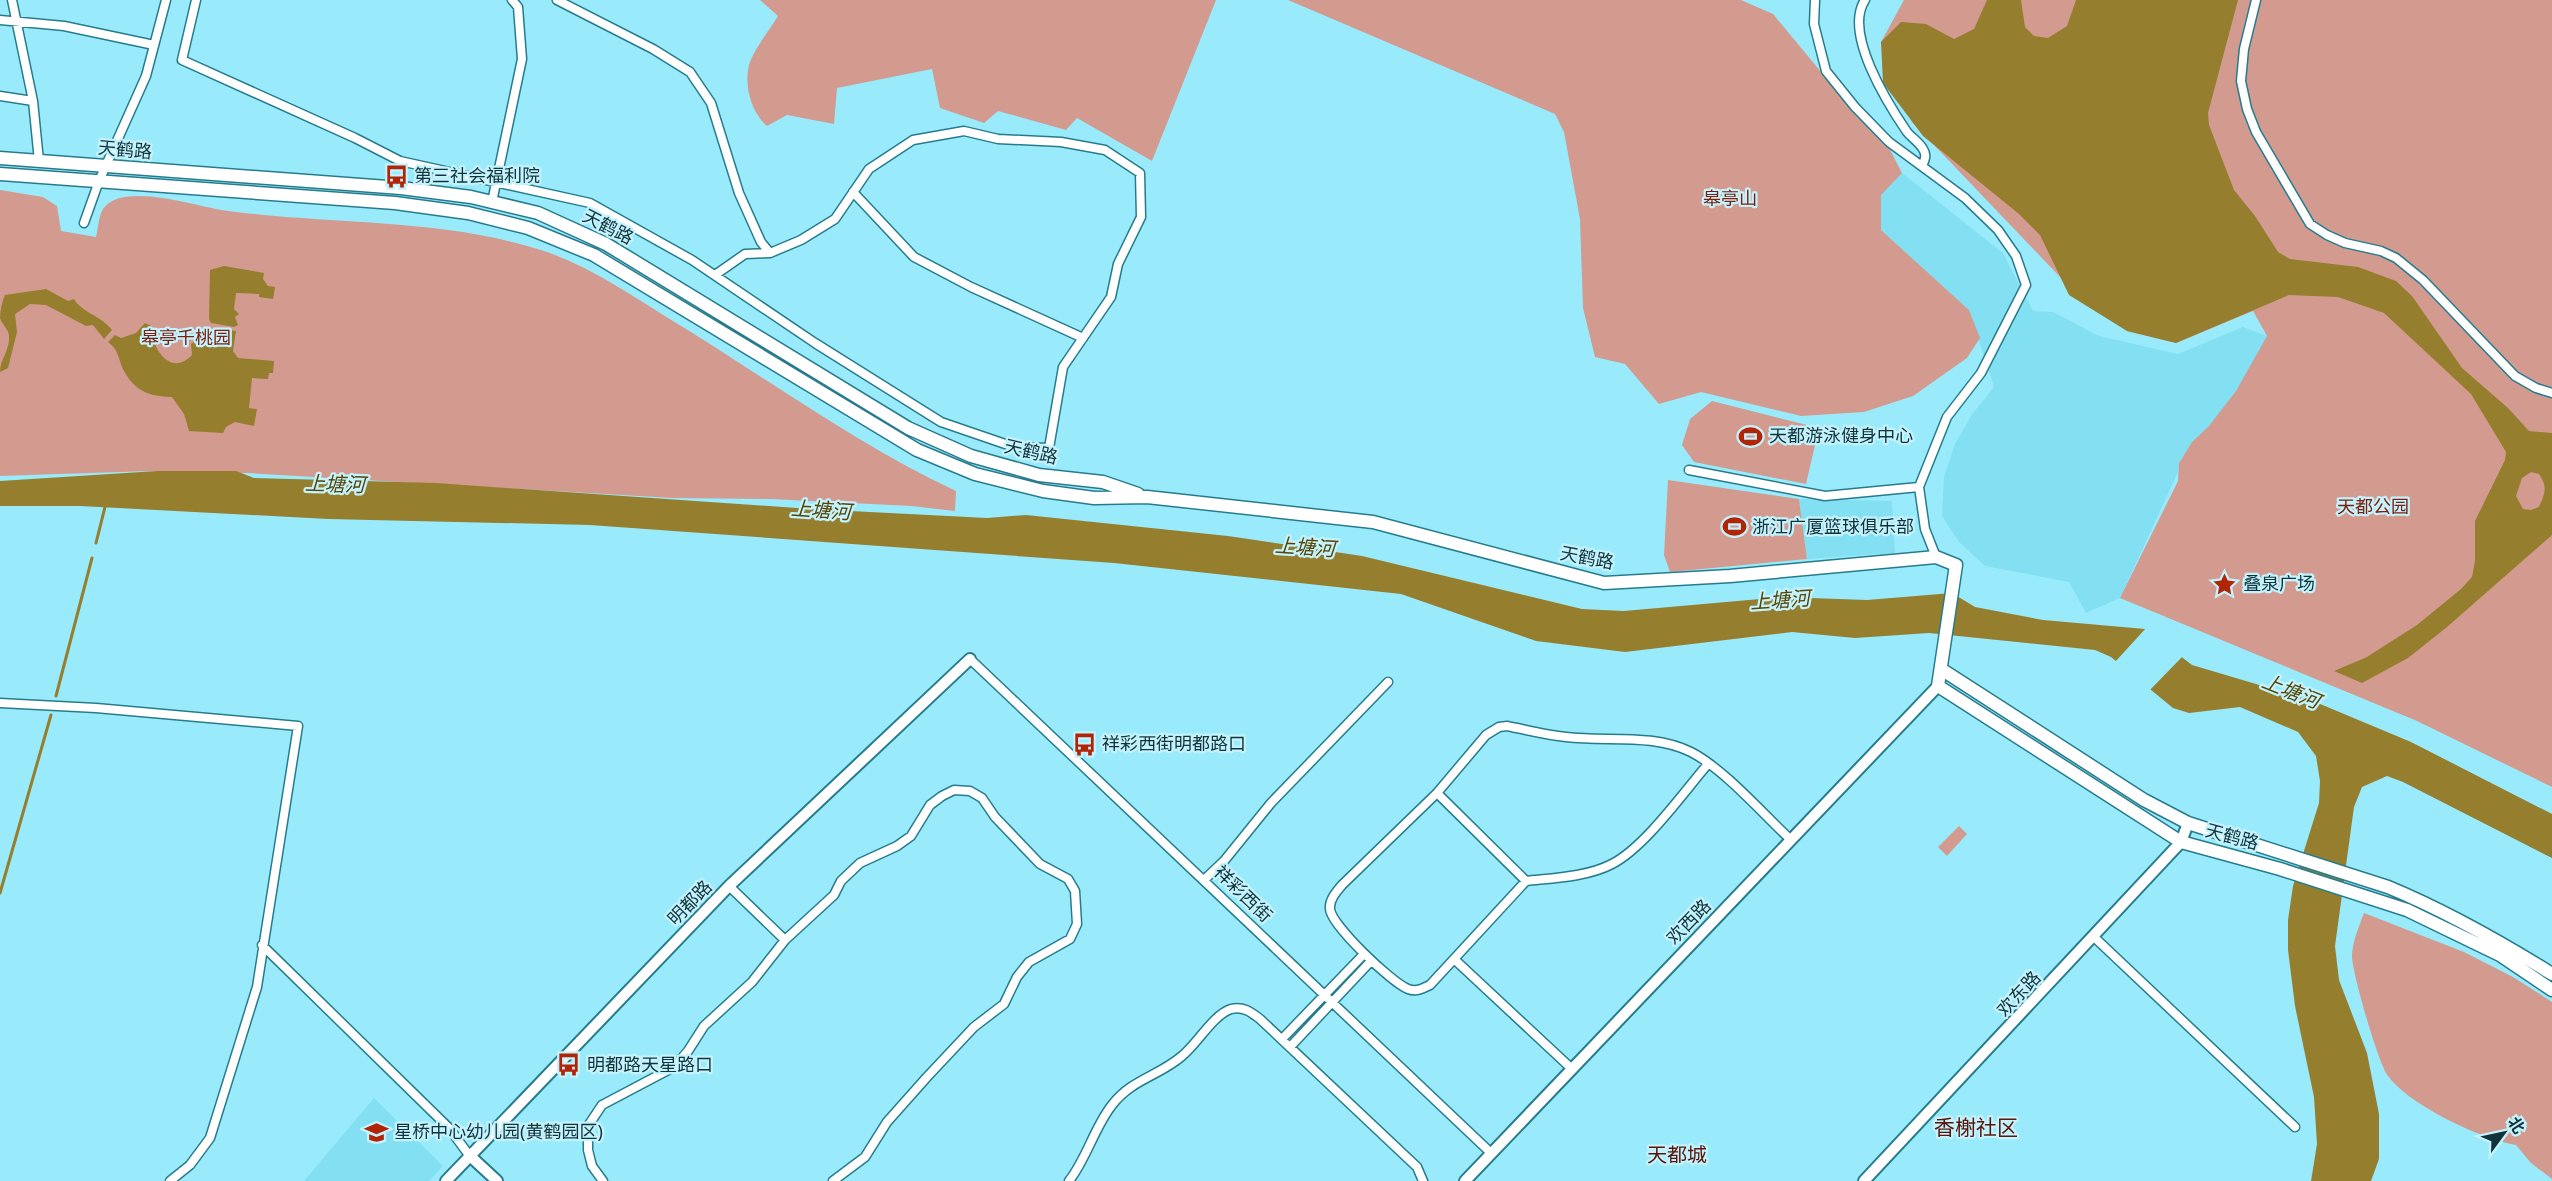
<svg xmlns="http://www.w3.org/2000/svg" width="2552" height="1181" font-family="'Noto Sans','Noto Sans SC',sans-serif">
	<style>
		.built { fill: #83dff2 }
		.green { fill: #d39b8f }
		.water { fill: #957e2e; fill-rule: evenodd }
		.pier { fill: #99ebfc }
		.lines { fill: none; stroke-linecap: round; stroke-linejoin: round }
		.stream { stroke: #957e2e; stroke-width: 3 }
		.minor-casing { stroke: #267c8d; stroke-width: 11 }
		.tertiary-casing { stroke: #267c8d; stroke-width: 14 }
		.secondary-casing { stroke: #267c8d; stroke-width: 15 }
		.minor { stroke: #fff; stroke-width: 8 }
		.tertiary { stroke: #fff; stroke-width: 10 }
		.secondary { stroke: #fff; stroke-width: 12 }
		.labels { text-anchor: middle; stroke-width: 4.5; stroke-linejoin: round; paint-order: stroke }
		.street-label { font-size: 18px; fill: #11343b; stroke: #c4f2fd }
		.poi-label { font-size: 18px; fill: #11343b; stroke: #c4f2fd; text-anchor: start }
		.park-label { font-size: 18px; fill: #7e200e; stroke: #c4f2fd }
		.water-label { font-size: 20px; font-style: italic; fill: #574606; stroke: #c4f2fd }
		.neighbourhood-label { font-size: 20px; fill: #59160a; stroke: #c4f2fd }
		.quarter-label { font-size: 21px; fill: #59160a; stroke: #c4f2fd }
	</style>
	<rect width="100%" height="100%" fill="#99ebfc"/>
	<path class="built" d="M1902,173l101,80 30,58 20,1 46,24 79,18 65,-27 24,9 -1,19 -57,71 -17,16 -13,21 -1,9 -58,126 -34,15 -17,-31 -84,-16 -26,-24 -17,-26 2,-39 11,-33 18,-31 21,-26 -25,-77 -88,-80 -1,-35z
		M1799,499l93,2 3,52 -88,6z
		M374,1098l69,68 -14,15h-125z"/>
	<path class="green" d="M760,0h456l-64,161 -75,-43 -11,12 -68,-19 -14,12 -44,-15 -8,-39 -95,19 -3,36 -47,-9 -20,11c-16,-14 -23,-40 -18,-61 4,-14 21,-36 29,-49z
		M1288,0h453l32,14 63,76 49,50 17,33 -21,22v35l88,80 11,28 -13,20 -54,38 -49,16 -63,4 -100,-24 -42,12 -34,-40 -30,-7 -12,-49 -3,-89 -16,-87 -9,-18z
		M1904,0h648v787l-135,-66 -297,-123 58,-117 1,-18 13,-21 17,-16 27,-35 31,-55 -14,-25 -77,32 -49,-12 -65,-52 -150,-157 -31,-80z
		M0,190l43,7 14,9 4,25 35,6c2,-8 3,-22 7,-28 19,-29 98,-1 125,2 104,14 212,7 313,39 46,15 87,43 127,68 96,58 187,126 288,173l-1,20 -44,-5 -141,-7 -98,-1 -425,-25 -96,-2 -151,5z
		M1712,401l107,27 -13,56 -112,-22 -12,-17 8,-26z
		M1668,480l131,19 8,60 -137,13 -6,-17z
		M1959,826l8,8 -20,22 -9,-9z
		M2364,913l100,39 49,25 39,25v177l-21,-16 -15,-18c-35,-6 -107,-40 -128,-69 -10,-13 -35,-101 -36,-119 0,-14 7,-31 12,-44z"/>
	<path class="water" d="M1987,0h34l4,27 9,9 14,2 19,-12 9,-26h162l-30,113 1,12 25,65 21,26 23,36 12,7 68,8 38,14 16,15 50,72 46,40 21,23 23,2v102l-105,92 -39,31 -46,25 -28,-12 33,-14 50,-32 44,-36 11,-12 3,-16v-40l30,-61 1,-8 -35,-58 -87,-81 -46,-16 -49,-2 -113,48 -49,-12 -58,-36 -29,-60 -21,-21 -96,-78 -40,-53 -2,-41 20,-20 25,2 28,15 20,-10zM2531,472l8,2c9,13 6,19 0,33l-8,3 -8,-1 -7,-13 6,-18z
		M224,266l40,7 -1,6 5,7 7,1 -2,12 -14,-2v-3l-23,-1 -2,16 5,5 -4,3 3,8 -4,2 -23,-4 -2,-4 1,-49z
		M46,289l22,12 6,-2c8,14 28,17 38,31l-8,9 -11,-14 -7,1 -40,-21 -16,-1 -15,10 2,18 -9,36 -8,4c0,-12 8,-19 9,-32 1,-11 -6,-13 -9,-22 0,-7 2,-16 5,-23z
		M145,323l6,3c0,21 19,52 41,29l-1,-11 6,-4 7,4 6,-3 -1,-9 4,-4 23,3 -3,20 5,7 36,3 -1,12h-4l-1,6 -16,-1 -3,30 8,1 -3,17 -19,-4 -9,5 -3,6 -34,-2 -5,-17 -12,-17c-23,-1 -38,-5 -50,-30 -4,-10 -4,-18 -14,-25l7,-7 6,3 15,-5z
		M157,471h79l18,7 182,5 375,26 176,9 39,-3 202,21 134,20 220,53 42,2 158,-14 85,3 85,-7 23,14 68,13 102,9 47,36 121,36 98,41 141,72v44l-149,-76 -16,-6 -25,11 -8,20 -19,139 4,34 28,73 12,61v45l-8,22h-60l6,-37 -3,-47 -19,-91 -7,-56v-30l5,-34 26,-83 1,-22 -4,-25 -18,-24 -58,-25 -51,6 -16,-5 -62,-51 -16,-7 -166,-17 -74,5 -63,-6 -167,20 -89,-11 -135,-47 -287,-31 -524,-38 -262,-6 -248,-13h-80v-25z"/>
	<path class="pier" d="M2147,627l36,29 -35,36 -33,-30z"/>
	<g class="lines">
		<path class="stream" d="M96,543l9,-36
			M56,696l36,-138
			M0,893l51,-178"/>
		<defs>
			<path id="minor" d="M12,0l21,101 6,60
				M196,0l-14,60 173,78 45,23 190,42 102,57 123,83 126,79 73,25 35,1 14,-81 48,-70 7,-33 23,-47 -1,-44 -35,-23 -44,-8 -63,-3 -34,-8 -51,9 -44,29 -34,50 -34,21 -31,13 -9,-11 -22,-49 -28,-90 -21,-31 -37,-23 -96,-49
				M1815,0l-1,24 12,47 29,36 34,35 76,56 33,32 18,26 10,29 -45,88 -34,44 -28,70 6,42 11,28
				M1865,0c-22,33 23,104 42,132 5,6 12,10 16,17 4,6 2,11 -1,17
				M2256,0l-12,49 -3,32 6,28 9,23 54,92 17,11 18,8 36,8 15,7 27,22 92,96 21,12 16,5
				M0,20l64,6 90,19
				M0,96l33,5
				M853,192l61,65 57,30 112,51
				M492,202l30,-143 -4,-52 -6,-7
				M84,223l15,-42 47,-105 20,-76
				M715,275l30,-21 25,-1
				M1689,470l136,26 94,-9
				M970,659l521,494
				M0,703l96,5 202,18 -41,261 -47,151 -20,27 -20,16
				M1708,764c-25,29 -63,83 -96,100 -25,13 -59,14 -86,17l-96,104c-8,4 -14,7 -22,4 -16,-6 -77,-64 -78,-80 -1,-9 6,-17 12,-24l95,-92 49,-58 13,-8 8,-1c20,4 39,9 59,11 42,5 86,-4 125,15 33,17 72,62 100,88
				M1437,793l89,88
				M1204,880l20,-19 47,-58 117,-121
				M729,886l56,54
				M2094,937l201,190
				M262,945l187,183 20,27
				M1454,959l118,110
				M1282,1039l82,-85
				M1290,1047l81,-86
				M603,1181l-11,-15 -4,-16v-24l14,-21 72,-38 14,-16 16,-25 48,-44 33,-42 49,-45 7,-14 19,-18 37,-17 14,-10 19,-31 12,-9 12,-6 16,1 12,7 13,19 45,47 28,15 7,12 2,33 -7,15 -41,23 -12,15 -13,27 -30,23 -47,50 -40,45 -22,35 -32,24
				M1069,1181c18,-23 25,-53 43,-76 20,-26 47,-29 70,-49 16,-13 31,-41 49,-47 12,-3 20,3 29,10l157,148 6,14"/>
			<path id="tertiary" d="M469,1155l28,26
				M446,1181l283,-295 241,-227
				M1465,1181l473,-495
				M1864,1181l317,-339 7,-19"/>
			<path id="secondary" d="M0,158l401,30 70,9 67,16 68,31 302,184 63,28 68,19 64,7 35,12
				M0,174l395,29 73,10 60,15 66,27 323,195 58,24 68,17 51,7 53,-1 226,25 231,61 126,-7 206,-19 20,8 -18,121 243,156 99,27 127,41 93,45 52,35
				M1941,669l203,131 44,23 200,64c58,24 111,54 164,87"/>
		</defs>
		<use href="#minor" class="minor-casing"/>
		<use href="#tertiary" class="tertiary-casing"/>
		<use href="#secondary" class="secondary-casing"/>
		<use href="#minor" class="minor"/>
		<use href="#tertiary" class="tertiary"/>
		<use href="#secondary" class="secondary"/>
	</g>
	<defs>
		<symbol id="bus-bare" viewBox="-9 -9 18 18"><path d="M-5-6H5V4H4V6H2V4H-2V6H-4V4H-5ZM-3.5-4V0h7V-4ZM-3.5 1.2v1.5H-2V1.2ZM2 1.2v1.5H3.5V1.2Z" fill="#b12506" stroke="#c4f2fd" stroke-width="2.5" paint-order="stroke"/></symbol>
		<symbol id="stadium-bare" viewBox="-9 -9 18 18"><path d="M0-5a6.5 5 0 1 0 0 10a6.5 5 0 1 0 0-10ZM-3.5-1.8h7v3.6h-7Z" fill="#b12506" stroke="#c4f2fd" stroke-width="2.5" paint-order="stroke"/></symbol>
		<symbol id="sight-bare" viewBox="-9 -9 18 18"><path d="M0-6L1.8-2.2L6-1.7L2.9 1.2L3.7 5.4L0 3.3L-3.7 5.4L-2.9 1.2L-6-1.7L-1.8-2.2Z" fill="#b12506" stroke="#c4f2fd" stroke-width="2.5" paint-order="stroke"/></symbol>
		<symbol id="school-bare" viewBox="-9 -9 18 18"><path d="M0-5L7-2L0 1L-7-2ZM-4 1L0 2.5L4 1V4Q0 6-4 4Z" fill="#b12506" stroke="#c4f2fd" stroke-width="2.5" paint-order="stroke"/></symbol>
	</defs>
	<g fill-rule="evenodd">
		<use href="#bus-bare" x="380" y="160" width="33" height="33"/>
		<use href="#stadium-bare" x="1734" y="420" width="33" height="33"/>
		<use href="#stadium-bare" x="1718" y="510" width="33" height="33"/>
		<use href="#sight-bare" x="2208" y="568" width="33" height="33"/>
		<use href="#bus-bare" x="1068" y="728" width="33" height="33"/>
		<use href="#bus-bare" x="552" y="1048" width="33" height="33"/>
		<use href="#school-bare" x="360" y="1116" width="33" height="33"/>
	</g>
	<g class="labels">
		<g class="street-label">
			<text transform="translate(125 150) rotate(5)" y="6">天鹤路</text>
			<text transform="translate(608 227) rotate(27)" y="6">天鹤路</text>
			<text transform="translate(1031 452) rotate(13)" y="6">天鹤路</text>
			<text transform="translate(1587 558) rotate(11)" y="6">天鹤路</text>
			<text transform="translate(2232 837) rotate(15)" y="6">天鹤路</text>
			<text transform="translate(1243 894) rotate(44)" y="6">祥彩西街</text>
			<text transform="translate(690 903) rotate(-46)" y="6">明都路</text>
			<text transform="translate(1689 922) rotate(-46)" y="6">欢西路</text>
			<text transform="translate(2019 994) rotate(-47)" y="6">欢东路</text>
		</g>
		<g class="poi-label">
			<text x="414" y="182">第三社会福利院</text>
			<text x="1769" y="442">天都游泳健身中心</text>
			<text x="1752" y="533">浙江广厦篮球俱乐部</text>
			<text x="2243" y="590">叠泉广场</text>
			<text x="1102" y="750">祥彩西街明都路口</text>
			<text x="587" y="1071">明都路天星路口</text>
			<text x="394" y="1138">星桥中心幼儿园(黄鹤园区)</text>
		</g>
		<g class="park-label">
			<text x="1730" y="205">皋亭山</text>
			<text x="186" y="344">皋亭千桃园</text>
			<text x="2373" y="513">天都公园</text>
		</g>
		<g class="water-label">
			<text transform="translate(335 484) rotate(2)" y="7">上塘河</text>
			<text transform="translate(821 510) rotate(4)" y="7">上塘河</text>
			<text transform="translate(1305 547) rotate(4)" y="7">上塘河</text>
			<text transform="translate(1780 600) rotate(-4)" y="7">上塘河</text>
			<text transform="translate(2291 691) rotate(22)" y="7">上塘河</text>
		</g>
		<g class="neighbourhood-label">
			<text x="1677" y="1162">天都城</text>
		</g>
		<g class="quarter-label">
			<text x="1976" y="1135">香榭社区</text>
		</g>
	</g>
	<g transform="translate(2504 1133) rotate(57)" stroke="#c4f2fd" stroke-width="4.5" paint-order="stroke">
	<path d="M0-4.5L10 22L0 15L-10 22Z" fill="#11343b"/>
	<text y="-9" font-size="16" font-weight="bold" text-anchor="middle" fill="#11343b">北</text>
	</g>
</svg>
